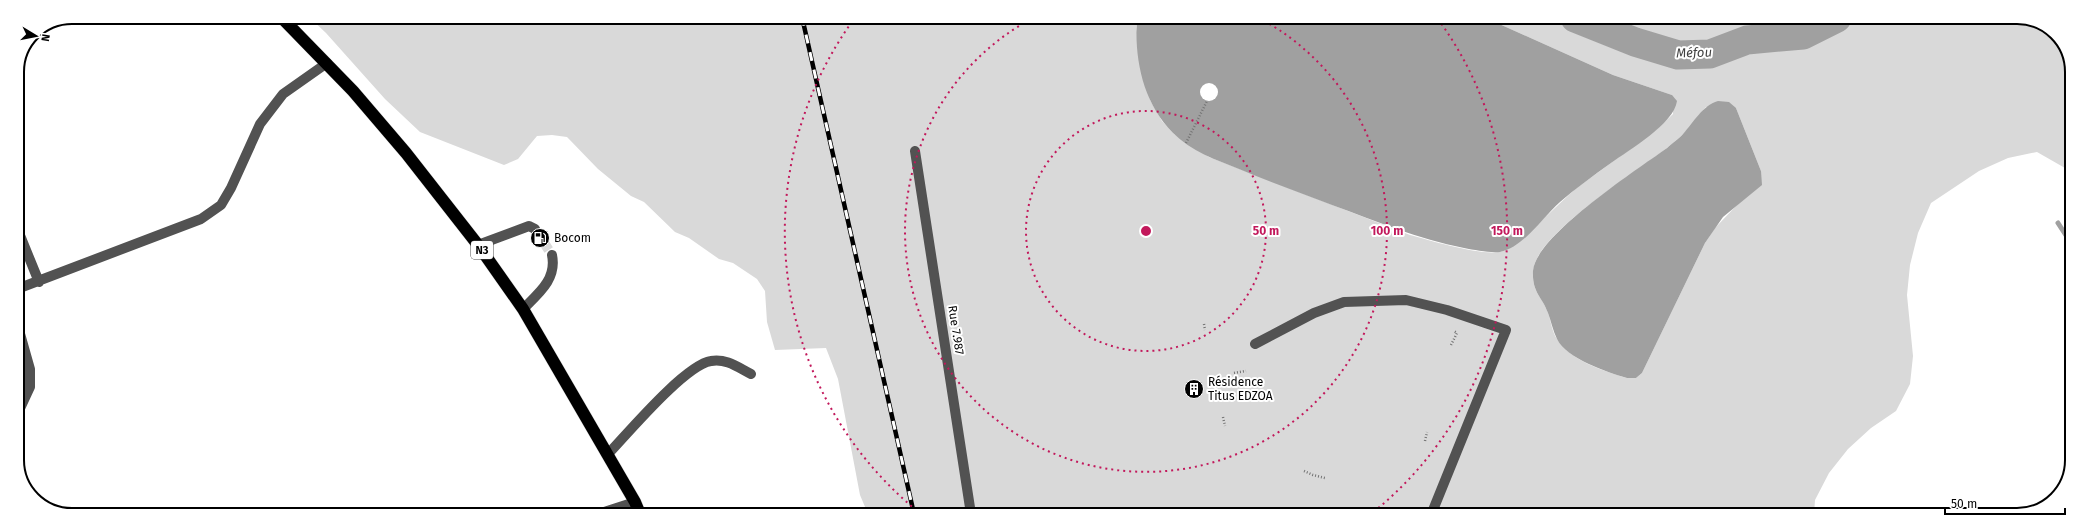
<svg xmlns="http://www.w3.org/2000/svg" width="2089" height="532" font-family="'Fira Sans',sans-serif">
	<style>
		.green { fill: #d9d9d9; fill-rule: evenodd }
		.water { fill: #a0a0a0 }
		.pier { fill: #fff }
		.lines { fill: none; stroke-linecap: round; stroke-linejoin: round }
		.stream { stroke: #a0a0a0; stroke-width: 5 }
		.river { stroke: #a0a0a0; stroke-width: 29 }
		.minor-tunnel { stroke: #d9d9d9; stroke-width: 10; stroke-dasharray: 10 5; stroke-linecap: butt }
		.highway-casing { stroke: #dbdbdb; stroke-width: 13 }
		.path { stroke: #747474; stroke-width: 2.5; stroke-dasharray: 1 2; stroke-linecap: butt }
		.minor { stroke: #525252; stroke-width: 10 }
		.highway { stroke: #000; stroke-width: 12 }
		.rail-casing { stroke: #000; stroke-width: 4.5 }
		.rail { stroke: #fff; stroke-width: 3; stroke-dasharray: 9; stroke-linecap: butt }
		.ring { fill: none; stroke: #c2185b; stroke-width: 2; stroke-dasharray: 2 4 }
		.labels { text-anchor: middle; stroke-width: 4; stroke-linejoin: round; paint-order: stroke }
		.shield { fill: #fff; stroke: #4c4c4c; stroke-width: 1 }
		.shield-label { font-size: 11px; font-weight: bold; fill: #000 }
		.poi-label { font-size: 12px; fill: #000; stroke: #fff; text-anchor: start }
		.street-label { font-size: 12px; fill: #000; stroke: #fff }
		.water-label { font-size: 13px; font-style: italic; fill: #414141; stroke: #fff }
		.rim { fill: none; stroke: #000; stroke-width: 2 }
		.centre { fill: #c2185b; stroke: #fff; stroke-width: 2 }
		.ring-label { font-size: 12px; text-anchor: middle; font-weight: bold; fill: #c2185b; stroke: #fff; stroke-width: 4; stroke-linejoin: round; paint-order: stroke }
	</style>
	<rect width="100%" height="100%" fill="#fff"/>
	<path class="green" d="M309,17l828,1 -1,9 14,73 12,21 12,13 35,23 201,78c22,6 68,20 89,17 8,-1 15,-7 22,-12l53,-50 82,-60 17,-16 -1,-19 -59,-20 -127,-57h542l30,18 14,33v103l-35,-20 -29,6 -29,13 -48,32 -13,30 -8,32 -3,30 6,61 -3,28 -14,27 -25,17 -23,21 -19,24 -14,27 -1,15 -946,-1 -8,-19 -22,-116 -12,-31 -51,2 -8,-28 -2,-31 -8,-12 -24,-16 -14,-4 -30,-21 -14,-6 -31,-30 -13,-6 -33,-27 -31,-32 -15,-2 -15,1 -19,23 -14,6 -84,-33 -35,-33 -59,-66zM1706,107l30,1 25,63 -24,34 -22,23 -10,15 -63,130 -6,5h-9c-23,-7 -56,-17 -70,-39 -5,-7 -6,-18 -9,-26 -6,-17 -16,-20 -15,-41 1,-41 120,-108 149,-137 9,-8 16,-19 24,-28z"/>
	<path class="water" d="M1137,18h349l127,57 59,20 5,6c-3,23 -48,49 -66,62 -18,13 -35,25 -51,39 -18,16 -36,45 -60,50 -11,1 -25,-2 -36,-4 -46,-9 -88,-27 -132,-43 -31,-12 -62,-23 -93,-36 -23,-9 -48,-18 -66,-36 -30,-30 -39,-74 -36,-115z
		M1718,101l11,1 7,6 25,63 1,14 -39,32 -18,26 -63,130 -6,5h-9c-20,-6 -60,-19 -70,-39 -4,-8 -6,-18 -9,-26 -6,-17 -16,-20 -15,-42 2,-35 105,-102 134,-123 5,-5 12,-9 16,-14 11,-12 19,-28 35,-33z"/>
	<path class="pier" d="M1200 92a9 9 0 1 1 18 0a9 9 0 1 1-18 0Z"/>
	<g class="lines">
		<path class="stream" d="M2058,223l13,20"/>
		<path class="river" d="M1575,18l60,24 43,13 32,-1 37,-14 56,-5 34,-17"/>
		<path class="minor-tunnel" d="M535,229l17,26"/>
		<defs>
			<path id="highway" d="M281,17l72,74 53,62 72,92 45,64 112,193 5,12"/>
		</defs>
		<use href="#highway" class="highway-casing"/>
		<path class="path" d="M1186,143l21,-42
			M1204,324l1,6
			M1451,345l6,-12 -3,-2
			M1234,373l12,-2
			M1223,417l2,9
			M1425,441l2,-9
			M1304,471l9,4 12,3"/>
		<path class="minor" d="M915,151l56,363
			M17,228l22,54
			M478,245l51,-19 6,3
			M17,289l184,-70 20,-14 10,-17 29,-64 23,-30 44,-31
			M523,309c16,-16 34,-30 29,-54
			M17,323l13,46v18l-13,28
			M1255,344l59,-31 30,-11 62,-2 41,10 59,20 -75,185
			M608,454c20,-21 77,-89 103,-93 15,-3 28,7 40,13
			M598,514l37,-12"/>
		<use href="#highway" class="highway"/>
		<defs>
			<path id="rail" d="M802,17l112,497"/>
		</defs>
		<use href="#rail" class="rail-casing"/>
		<use href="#rail" class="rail"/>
	</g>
	<g class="ring">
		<circle cx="1146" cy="231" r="120"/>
		<path d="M1259 18A241 241 0 1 1 1033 18"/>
		<path d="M921 514A361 361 0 0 1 854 19M1438 19A361 361 0 0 1 1371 514"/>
	</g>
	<defs>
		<symbol id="fuel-disc" viewBox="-11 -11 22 22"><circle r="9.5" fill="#000" stroke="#fff"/><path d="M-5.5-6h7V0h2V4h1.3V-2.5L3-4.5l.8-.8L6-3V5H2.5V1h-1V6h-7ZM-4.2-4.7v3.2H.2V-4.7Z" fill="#fff"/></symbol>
		<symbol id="building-disc" viewBox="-11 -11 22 22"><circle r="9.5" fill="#000" stroke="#fff"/><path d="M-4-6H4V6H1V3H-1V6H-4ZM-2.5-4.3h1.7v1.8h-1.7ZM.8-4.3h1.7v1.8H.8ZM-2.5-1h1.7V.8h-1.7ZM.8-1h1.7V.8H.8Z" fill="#fff"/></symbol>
	</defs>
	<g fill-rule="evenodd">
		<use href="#fuel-disc" x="529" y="227" width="22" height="22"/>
		<use href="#building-disc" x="1183" y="378" width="22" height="22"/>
	</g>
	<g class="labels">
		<rect class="shield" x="471" y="241" width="22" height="18" rx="3"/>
		<g class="shield-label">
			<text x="482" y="254">N3</text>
		</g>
		<g class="poi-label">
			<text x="554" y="242">Bocom</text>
			<text x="1208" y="386">Résidence<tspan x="1208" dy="14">Titus EDZOA</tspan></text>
		</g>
		<g class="street-label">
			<text transform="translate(956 330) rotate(81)" y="4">Rue 7.987</text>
		</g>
		<g class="water-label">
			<text transform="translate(1694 52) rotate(-2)" y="5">Méfou</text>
		</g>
	</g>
	<path d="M0 0H2089V532H0ZM72 24H2017A48 48 0 0 1 2065 72V460A48 48 0 0 1 2017 508H72A48 48 0 0 1 24 460V72A48 48 0 0 1 72 24Z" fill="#fff" fill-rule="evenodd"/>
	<path class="rim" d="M72 24H2017A48 48 0 0 1 2065 72V460A48 48 0 0 1 2017 508H72A48 48 0 0 1 24 460V72A48 48 0 0 1 72 24Z"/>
	<circle cx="1146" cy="231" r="6" class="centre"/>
	<g class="ring-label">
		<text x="1266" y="235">50 m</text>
		<text x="1387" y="235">100 m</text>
		<text x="1507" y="235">150 m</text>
	</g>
	<g transform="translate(36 36) rotate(100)" stroke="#ffffff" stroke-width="3" paint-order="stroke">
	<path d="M0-3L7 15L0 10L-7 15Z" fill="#000000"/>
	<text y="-6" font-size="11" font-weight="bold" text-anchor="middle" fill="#000000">N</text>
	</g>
	<path d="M1945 508v6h120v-6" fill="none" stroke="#000000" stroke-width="2"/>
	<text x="1951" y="508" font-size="12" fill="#000000" stroke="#ffffff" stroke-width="3" paint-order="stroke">50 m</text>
</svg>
